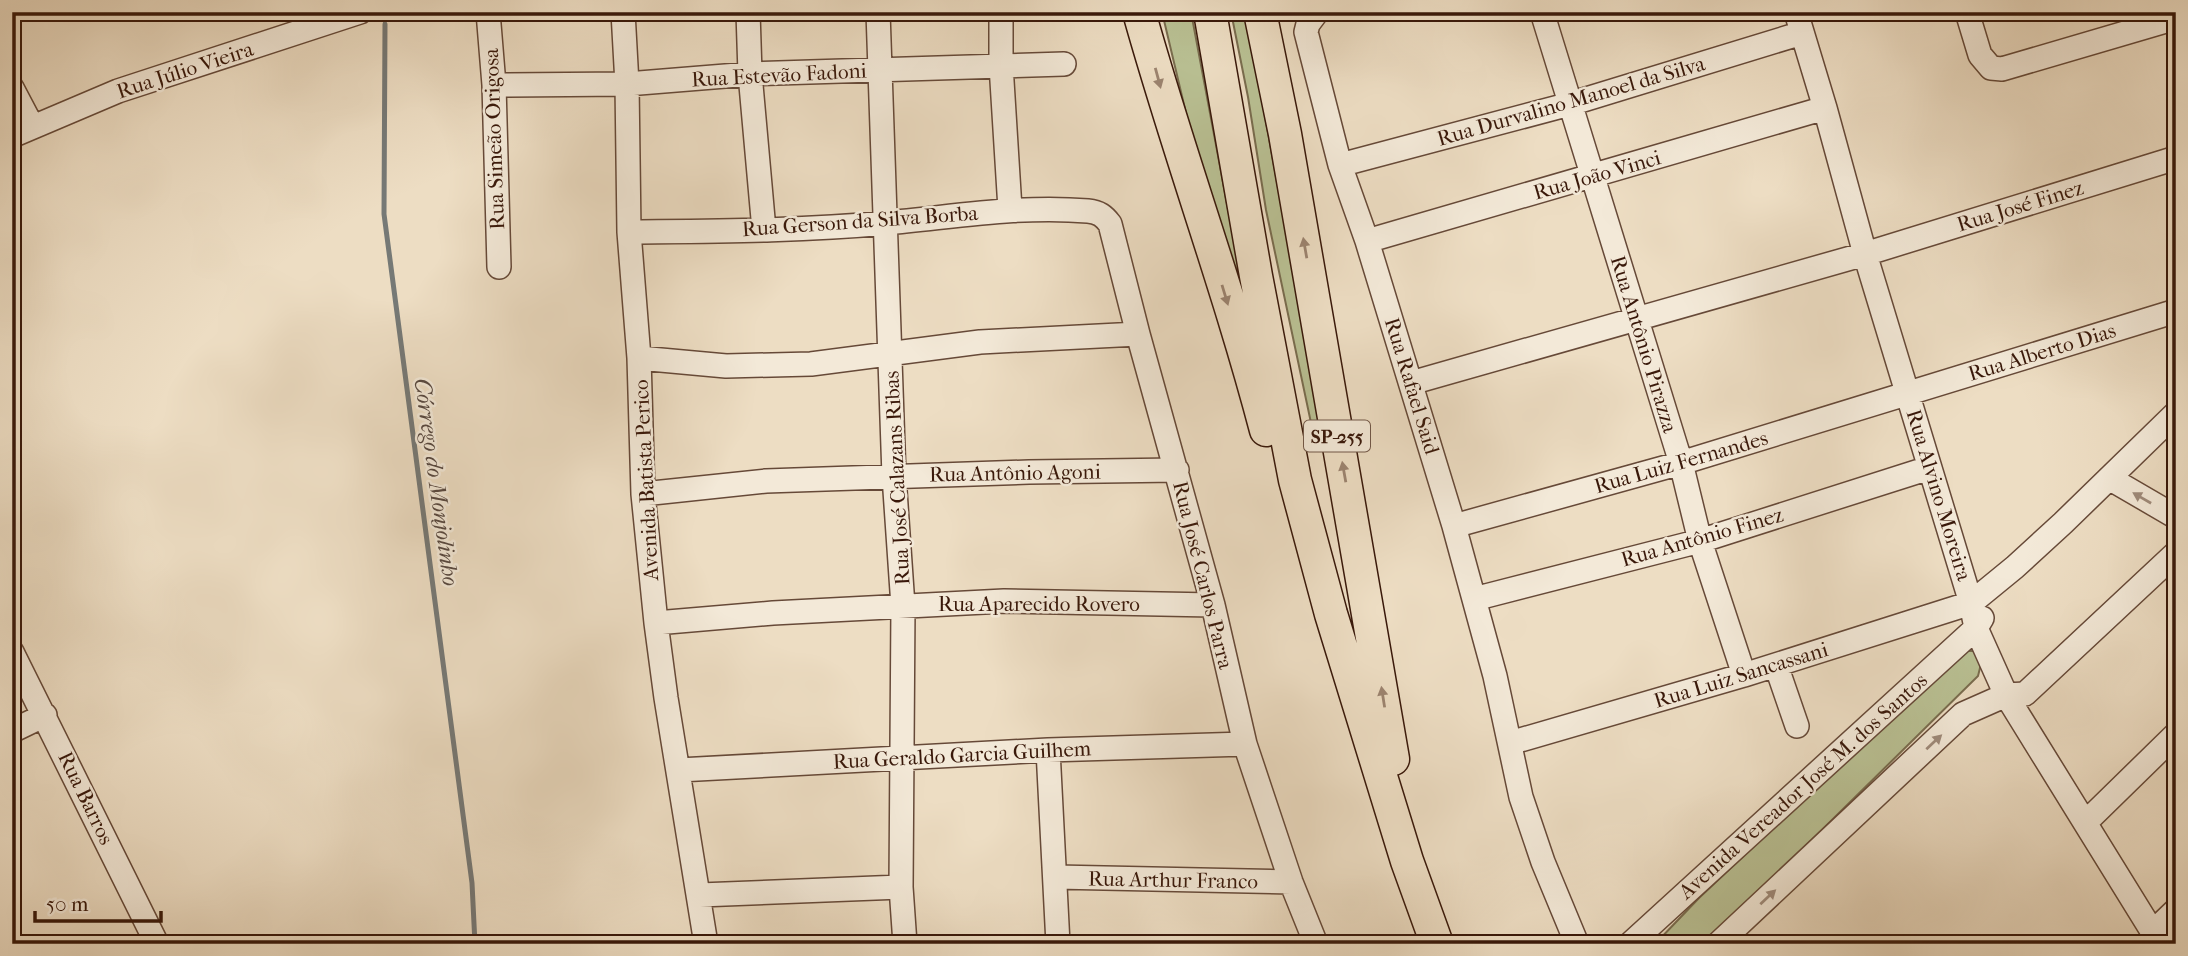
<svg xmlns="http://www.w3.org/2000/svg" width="2188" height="956" font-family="'IM FELL French Canon',serif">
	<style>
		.green { fill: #b9c093; stroke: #796c4e; stroke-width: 2 }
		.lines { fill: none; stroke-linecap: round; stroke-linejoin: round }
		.stream { stroke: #767976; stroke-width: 5 }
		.minor-casing { stroke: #664938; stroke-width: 26 }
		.highway-casing { stroke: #39180a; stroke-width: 35 }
		.minor { stroke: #f3e9d8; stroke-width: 23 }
		.highway { stroke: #edddc3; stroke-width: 32 }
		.oneway { fill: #9c8470 }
		.oneway2 { fill: #9f8b7b }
		.labels { text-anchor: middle; stroke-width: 5; stroke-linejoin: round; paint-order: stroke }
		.shield { fill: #f3e9d8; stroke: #715748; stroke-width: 2 }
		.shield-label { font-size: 19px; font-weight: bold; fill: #39180a }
		.street-label { font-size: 21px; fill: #39180a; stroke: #f3e9d8 }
		.water-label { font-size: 23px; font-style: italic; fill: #574840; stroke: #f3e9d8 }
	</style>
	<rect width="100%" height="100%" fill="#edddc3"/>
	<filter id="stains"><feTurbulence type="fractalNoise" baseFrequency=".00286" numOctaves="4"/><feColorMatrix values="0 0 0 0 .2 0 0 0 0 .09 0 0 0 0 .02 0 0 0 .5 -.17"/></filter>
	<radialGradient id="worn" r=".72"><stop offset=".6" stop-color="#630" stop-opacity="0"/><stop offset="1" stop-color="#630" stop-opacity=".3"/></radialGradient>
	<path class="green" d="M1162,12h29l56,298 -47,-138z
		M1231,12h15l78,428 -10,-3 -48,-227 -18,-113z
		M1961,651h16l5,9 -4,16 -272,268h-51l44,-46z"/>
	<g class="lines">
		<path class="stream" d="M385,24l-1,190 88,669 3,61"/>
		<defs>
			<path id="minor" d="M488,12l6,73 5,182
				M623,12l4,72 2,148 10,126 4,136 13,129 10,75 40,246
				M748,12l2,62 14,156
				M878,12l16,464 9,130 -2,281 4,57
				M1001,12v53l9,144
				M1317,12l-9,12 -2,8 34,133 27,76 87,285 41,150 26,121 22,65 34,82
				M1542,12l139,451 19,78 44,134
				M1796,12l29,96 40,146 106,349 5,25 30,67 154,249
				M1967,12l13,43 11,13 11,1 174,-51
				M494,85l133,-1 123,-10 314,-10
				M12,88l20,38
				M12,136l106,-45 242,-79
				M1340,165l230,-61 232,-71
				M629,232c85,-1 171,-1 257,-9 68,-6 134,-18 202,-12 11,1 16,5 22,13l28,110 75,271 32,139 46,138 25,62
				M1367,241l458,-133
				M639,358l87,8 85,-2 169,-22 158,-8
				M1411,383l454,-129 311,-96
				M2109,478l67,39
				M643,494l123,-13 263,-9 148,-2
				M1454,526l227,-63 495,-152
				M1474,599l226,-58 229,-73
				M656,623l117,-10 231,-12 209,4
				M12,652l145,292
				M1776,665l21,61
				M12,731l33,-16
				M1510,743l234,-68 227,-72 44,-36 48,-44 113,-110
				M1048,750l10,194
				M679,770l369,-20 197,-6
				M2086,822l90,-88
				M1056,877l235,5
				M700,895l201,-8
				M2153,932l23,-22
				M1630,944l346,-316 6,-10
				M1718,944l245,-230 43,-19 19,-1 151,-141"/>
			<path id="highway" d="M1139,12c39,140 90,277 127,418
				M1210,12l46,264 39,204 36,134 76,247 30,83
				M1260,12l25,122 108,625"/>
		</defs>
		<use href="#minor" class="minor-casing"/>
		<use href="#highway" class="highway-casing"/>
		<use href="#minor" class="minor"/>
		<use href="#highway" class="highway"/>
	</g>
	<defs><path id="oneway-solid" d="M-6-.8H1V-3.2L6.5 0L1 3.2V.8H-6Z" transform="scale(1.75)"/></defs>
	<g class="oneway">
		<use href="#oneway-solid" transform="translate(1158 78) rotate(75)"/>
		<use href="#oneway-solid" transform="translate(1305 248) rotate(-100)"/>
		<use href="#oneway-solid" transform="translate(1225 295) rotate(73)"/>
		<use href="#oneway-solid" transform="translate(1344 472) rotate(-100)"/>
		<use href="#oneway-solid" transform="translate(1383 697) rotate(-99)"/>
	</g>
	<g class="oneway2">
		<use href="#oneway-solid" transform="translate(2142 498) rotate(-150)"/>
		<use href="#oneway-solid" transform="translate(1934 742) rotate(-43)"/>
		<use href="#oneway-solid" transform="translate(1768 897) rotate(-43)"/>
	</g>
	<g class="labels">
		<rect class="shield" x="1304" y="420.5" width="66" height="31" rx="5"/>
		<g class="shield-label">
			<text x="1337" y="443">SP-255</text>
		</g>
		<g class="street-label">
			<text transform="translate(185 70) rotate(-18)" y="7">Rua Júlio Vieira</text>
			<text transform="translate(779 75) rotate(-3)" y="7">Rua Estevão Fadoni</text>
			<text transform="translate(1571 101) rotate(-16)" y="7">Rua Durvalino Manoel da Silva</text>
			<text transform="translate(494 139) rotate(-92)" y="7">Rua Simeão Origosa</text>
			<text transform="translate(1597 175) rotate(-16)" y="7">Rua João Vinci</text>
			<text transform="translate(2020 206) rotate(-17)" y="7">Rua José Finez</text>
			<text transform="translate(860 221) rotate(-4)" y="7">Rua Gerson da Silva Borba</text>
			<text transform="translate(1644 344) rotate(73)" y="7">Rua Antônio Pirazza</text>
			<text transform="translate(2042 352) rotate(-17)" y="7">Rua Alberto Dias</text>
			<text transform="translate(1412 386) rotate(73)" y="7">Rua Rafael Said</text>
			<text transform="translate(1681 462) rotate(-16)" y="7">Rua Luiz Fernandes</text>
			<text transform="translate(1015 473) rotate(-1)" y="7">Rua Antônio Agoni</text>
			<text transform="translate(897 478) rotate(-93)" y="7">Rua José Calazans Ribas</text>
			<text transform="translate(646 480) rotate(-93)" y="7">Avenida Batista Perico</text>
			<text transform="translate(1939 495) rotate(73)" y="7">Rua Alvino Moreira</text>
			<text transform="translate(1702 537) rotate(-16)" y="7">Rua Antônio Finez</text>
			<text transform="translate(1203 575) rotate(76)" y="7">Rua José Carlos Parra</text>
			<text x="1039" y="611">Rua Aparecido Rovero</text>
			<text transform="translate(1741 675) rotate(-17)" y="7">Rua Luiz Sancassani</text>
			<text transform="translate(962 755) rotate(-3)" y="7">Rua Geraldo Garcia Guilhem</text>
			<text transform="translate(1803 786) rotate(-42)" y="7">Avenida Vereador José M. dos Santos</text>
			<text transform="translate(86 798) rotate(64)" y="7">Rua Barros</text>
			<text transform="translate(1173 880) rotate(1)" y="7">Rua Arthur Franco</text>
		</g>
		<g class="water-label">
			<text transform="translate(437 482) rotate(82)" y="8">Córrego do Monjolinho</text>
		</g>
	</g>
	<rect width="2188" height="956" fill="none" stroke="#edddc3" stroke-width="42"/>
	<rect x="14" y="14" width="2160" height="928" fill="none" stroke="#39180a" stroke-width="3.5"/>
	<rect x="21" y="21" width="2146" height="914" fill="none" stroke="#39180a" stroke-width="2"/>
	<path d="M35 911v10h126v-10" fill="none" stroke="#39180a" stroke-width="3.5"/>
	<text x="46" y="911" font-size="21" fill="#39180a" stroke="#f3e9d8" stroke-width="5" paint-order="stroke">50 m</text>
	<rect width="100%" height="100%" filter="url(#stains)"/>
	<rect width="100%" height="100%" fill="url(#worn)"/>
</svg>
